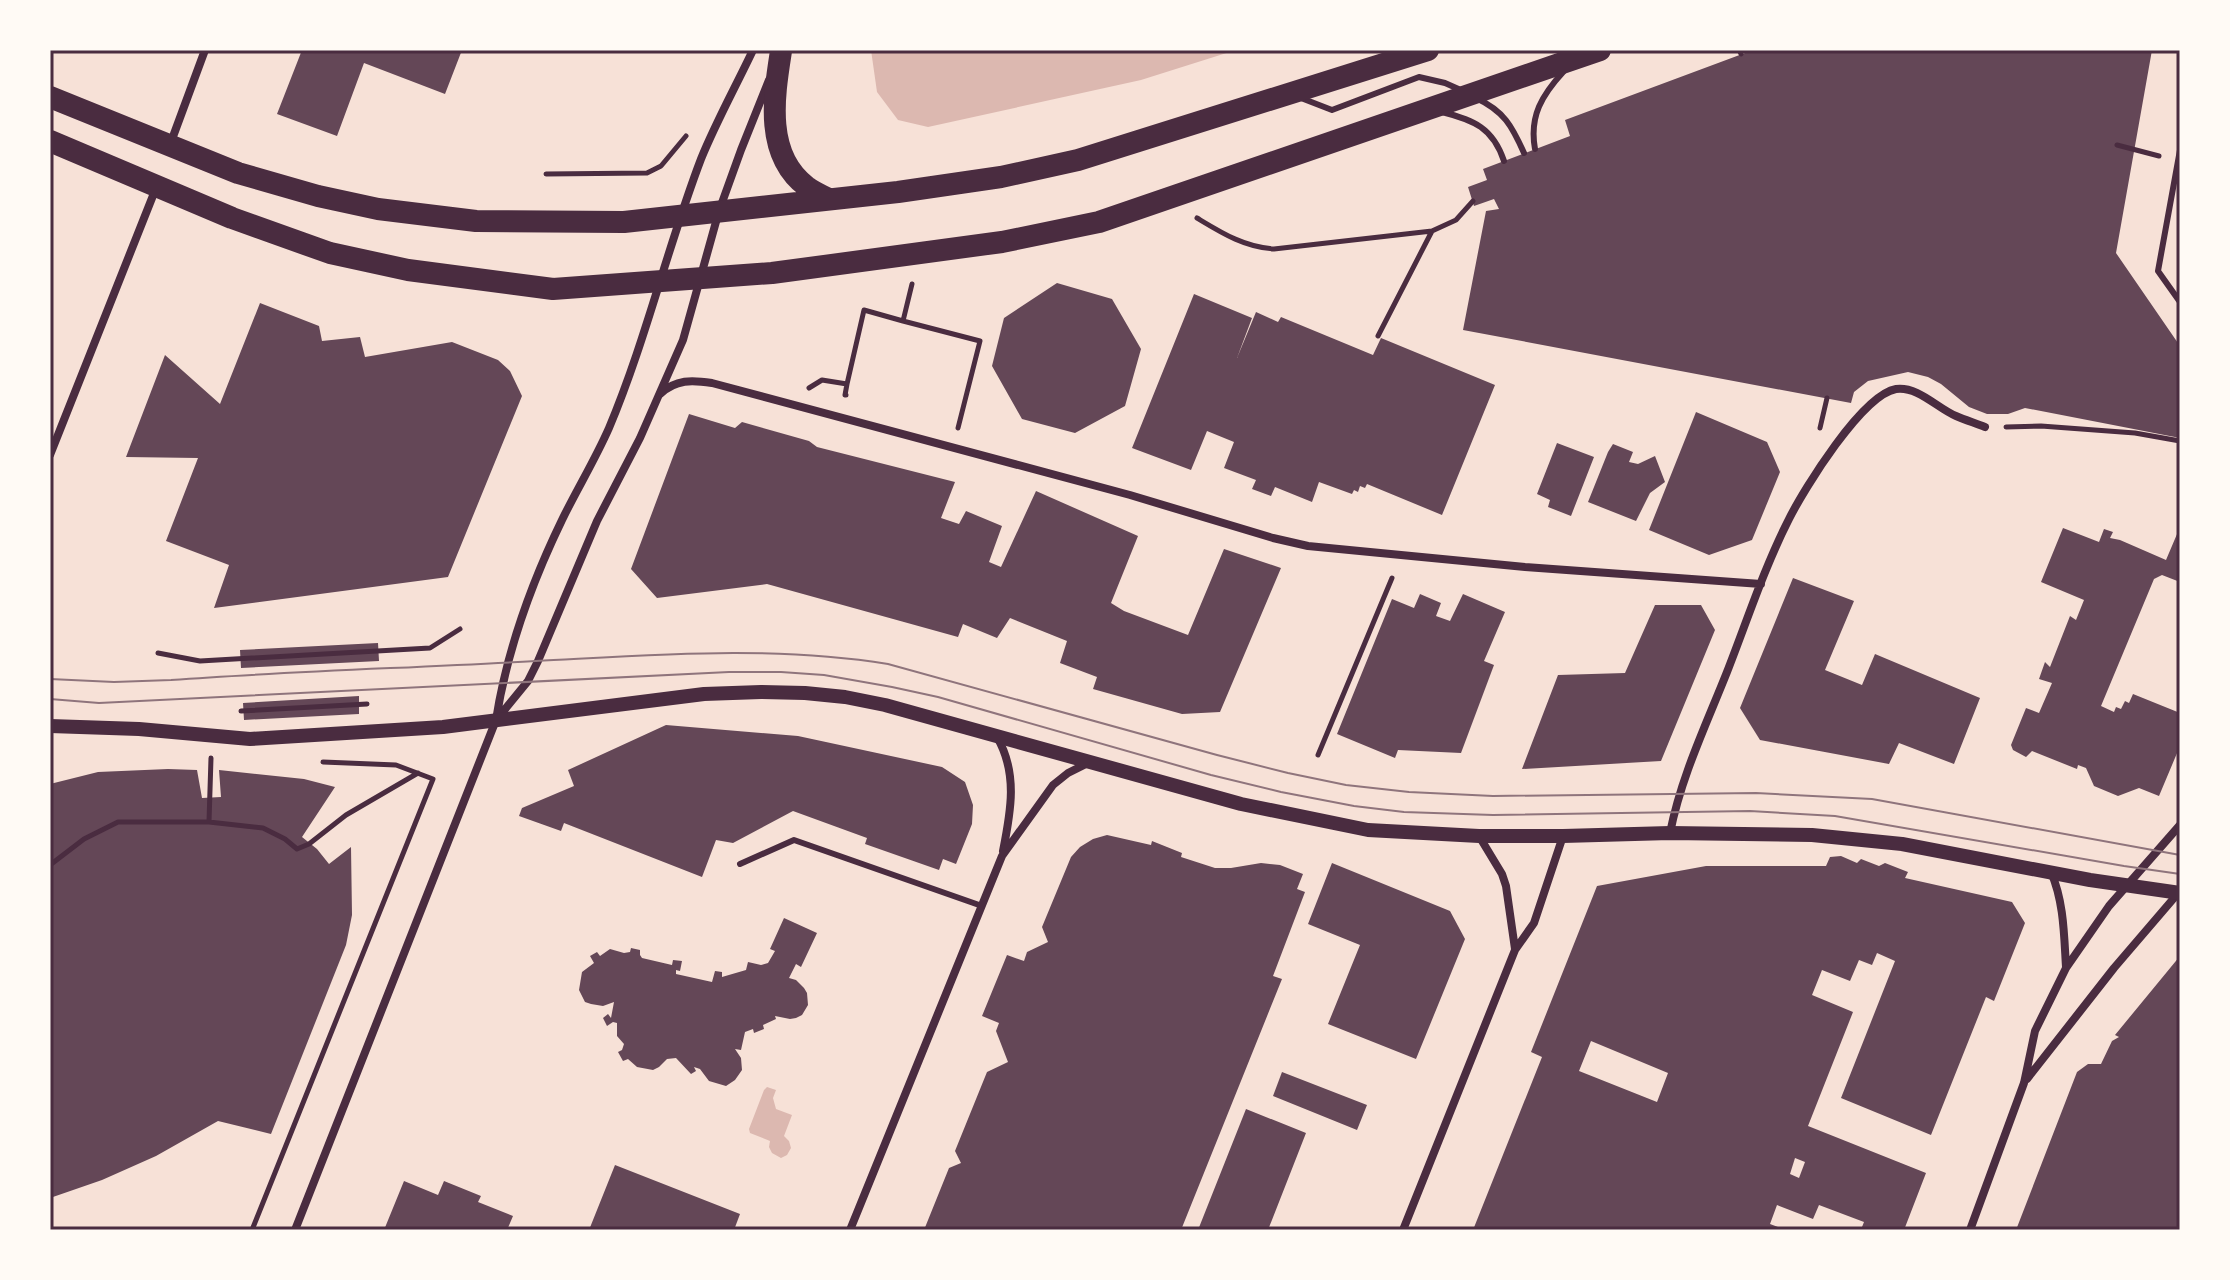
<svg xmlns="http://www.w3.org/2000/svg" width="2230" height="1280" font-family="Rubik,sans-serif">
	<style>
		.water { fill: #dcb8b0 }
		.building { fill: #644757; fill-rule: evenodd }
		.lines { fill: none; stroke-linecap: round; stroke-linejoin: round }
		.path { stroke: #4a2c40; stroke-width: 5 }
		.service { stroke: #4a2c40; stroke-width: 6 }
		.minor { stroke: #4a2c40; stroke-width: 8 }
		.tertiary { stroke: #4a2c40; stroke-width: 14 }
		.trunk { stroke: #4a2c40; stroke-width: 22 }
		.tram { stroke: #8f747c; stroke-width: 2 }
		.neatline { fill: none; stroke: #4a2c40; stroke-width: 3 }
	</style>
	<rect width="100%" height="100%" fill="#f7e1d7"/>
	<path class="water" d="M871,50h365l-95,30 -213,47 -30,-7 -21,-28z
		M767,1087l9,3 -3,8 3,11 16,6 -8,21 5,5 2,7 -4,7 -6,3 -9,-5 -3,-6 1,-6 -20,-8 -1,-4 15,-39z"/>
	<path class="building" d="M302,50h160l-17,44 -81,-31 -27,73 -60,-22z
		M1753,50h399l-36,203 64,93v92l-155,-30 -17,6h-21l-18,-7 -28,-23 -13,-7 -20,-5 -40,9 -14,11 -3,11 -388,-73 23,-119 13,-2 -5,-10 -20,7 -6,-19 19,-7 -4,-11 87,-33 -5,-16z
		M1057,283l55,16 29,50 -16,57 -50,27 -53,-14 -30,-53 12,-48z
		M1194,294l58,24 -15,40 19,-46 22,10 3,-5 92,38 8,-17 114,47 -53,130 -75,-31 -2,4 -5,-2 -2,6 -4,-2 -2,4 -33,-12 -7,20 -37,-15 -4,9 -19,-7 4,-9 -32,-12 10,-26 -27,-11 -16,39 -59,-22z
		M260,303l59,23 3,15 38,-4 5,20 87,-15 46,18 12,11 12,25 -74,181 -234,31 15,-43 -63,-24 32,-83 -72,-1 39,-102 55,49z
		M1696,412l71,30 13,30 -28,68 -43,15 -60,-25z
		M689,414l46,14 7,-6 67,19 8,6 138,35 -14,36 18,6 7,-13 36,15 -13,36 12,5 35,-76 102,45 -27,67 13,8 64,24 36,-86 57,19 -61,144 -38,2 -89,-25 4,-12 -37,-14 7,-22 -57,-23 -13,20 -34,-14 -5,13 -191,-53 -110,14 -26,-29z
		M1557,443l37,14 -23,59 -23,-9 2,-7 -13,-6z
		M1613,444l20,8 -4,10 9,2 17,-8 10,26 -15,11 -14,28 -48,-19 20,-50z
		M2180,527v55l-18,-7 -8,4 -53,127 13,6 2,-5 5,2 4,-8 4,2 4,-9 47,19v33l-21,50 -20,-8 -21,8 -24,-10 -8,-18 -8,-3 -1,4 -45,-18 -6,6 -13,-7 -2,-5 15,-37 13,5 13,-30 -13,-4 6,-17 5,5 20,-51 6,4 8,-20 -43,-18 22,-54 36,14 5,-13 9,3 -3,6 10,2 46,20z
		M1793,578l61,23 -29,69 37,15 13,-31 105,44 -26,66 -55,-21 -10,21 -129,-24 -20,-32z
		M1420,594l21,9 -5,13 14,5 13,-27 42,18 -21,49 10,4 -33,88 -63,-3 -3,8 -58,-24 55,-135 22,9z
		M1655,605h46l14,25 -54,131 -139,8 36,-94 67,-2z
		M378,643l1,18 -138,7 -1,-18z
		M359,696v18l-115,6 -1,-17z
		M666,725l132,11 144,31 23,15 8,23 -1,19 -16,40 -13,-5 -4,11 -74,-26 2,-6 -74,-27 -60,32 -17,-3 -14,37 -138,-54 -3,8 -42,-15 3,-8 52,-22 -6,-16z
		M168,769l29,1 5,28 19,-1 -2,-27 85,9 31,8 -33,50 15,12 12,15 22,-17 1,68 -6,30 -75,189 -53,-13 -62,35 -54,24 -52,18v-414l48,-12z
		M1107,835l44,10 1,-4 30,12 -1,4 34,11h16l30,-5 19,2 23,9 -6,15 8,3 -32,84 9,3 -101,251h-257l25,-62 12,-5 -6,-12 32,-79 21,-10 -12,-31 3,-8 -17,-7 25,-61 17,6 3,-9 21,-10 -6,-15 29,-70 9,-10 13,-8z
		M1841,856l16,7 4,-4 18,7 6,-3 23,9 -3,6 107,24 13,21 -31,78 -8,-4 -55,138 -90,-37 54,-137 -18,-8 -5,12 -13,-5 -9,21 -28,-11 -10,25 41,17 -45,114 118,47 -22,57h-33l-9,-3 2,-5 -45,-17 -6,14 -36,-14 -7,19 16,6h-313l69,-173 -11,-5 66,-166 109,-20h120l4,-9zM1591,1041l77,32 -11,29 -78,-31zM1795,1158l10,4 -6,16 -9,-4z
		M1332,863l118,48 15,28 -49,120 -88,-35 32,-79 -52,-21z
		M784,918l33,15 -16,34 -5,-3 -7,14 7,2 8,8 3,5 1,12 -6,10 -6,3 -6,1 -15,-3 1,3 -13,6 1,4 -10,4 -1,-4 -8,3 -4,18 -6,-1 6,9 1,12 -7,10 -9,6 -17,-5 -9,-12 -6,-2 2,4 -5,3 -15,-16 -9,1 -8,8 -6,3 -16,-3 -9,-8 -5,2 -5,-9 4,-2 2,-6 -7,-8v-13l-4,-1 -6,4 -4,-8 5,-4 3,4 3,-16 -11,4 -12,-2 -6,-2 -6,-12 3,-18 12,-9 -4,-7 7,-4 3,4 10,-7 14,4 6,-1 1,-4 9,2v5l2,3 30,7 1,-5 9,1 -2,10 -4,-1v4l36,8 3,-11 7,1v5l24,-7 2,-8 13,3 7,-2 7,-12 -5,-2z
		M2180,956v274h-164l61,-158 11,-8h13l11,-23 7,-4 -4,-2z
		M1282,1072l85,33 -10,25 -84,-34z
		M1246,1109l60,24 -38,97h-70z
		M615,1165l125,49 -6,16h-145z
		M404,1181l34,14 6,-14 37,15 -3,6 35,14 -6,14h-123z"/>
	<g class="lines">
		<path class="path" d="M1739,50l2,4
			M2117,145l42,11
			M546,174l101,-1 14,-7 25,-30
			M1197,218c25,15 47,29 77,31l158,-18 24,-11 17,-19
			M903,321l77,20 -22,87
			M1378,336l54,-105
			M847,384l17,-74 39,11 9,-37
			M809,388l13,-8 25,4 -2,11h1
			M2006,427l35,-1 94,7 45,8
			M1820,428l7,-30
			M158,653l42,8 230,-13 30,-19
			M241,711l126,-7
			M1318,755l74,-177
			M209,822l2,-64
			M50,865l34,-26 34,-17h91l54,6 22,11 12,10 12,-5 37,-29 72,-42
			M252,1230l181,-451 -37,-14 -73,-3"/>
		<path class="service" d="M1301,98l31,12 87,-33 26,6 18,8
			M1476,98c28,13 36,28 48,55
			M1442,112c32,8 51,16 62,49
			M1535,149c-6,-33 7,-54 29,-78
			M2180,150l-22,121 22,31
			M740,864l54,-24 188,66"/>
		<path class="minor" d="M171,142l34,-92
			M660,394c16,-15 32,-14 52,-11l418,112 143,43 35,8 217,21 236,17
			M50,455l106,-267
			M497,719l31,-38 10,-20 59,-140 43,-83 43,-98 36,-129 22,-61 28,-70
			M997,737c21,36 14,74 6,114
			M1670,833c11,-56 36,-108 57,-161 20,-51 37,-104 62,-153 15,-30 73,-124 107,-130 22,-3 41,19 60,27 9,4 19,7 29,11
			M1479,836l23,38 4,12 9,63
			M2051,872c13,30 13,63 15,95
			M2027,1079l87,-111 66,-77
			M295,1230l201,-510c11,-70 35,-136 66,-200 15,-31 33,-60 47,-92 37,-88 58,-180 92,-269 15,-37 35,-73 52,-109
			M850,1230l152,-374 51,-71 15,-12 22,-11
			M1403,1230l112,-280 19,-27 29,-87
			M1970,1230l54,-147 11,-52 31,-63 43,-62 71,-81"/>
		<path class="tertiary" d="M50,726l89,3 111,10 193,-12 261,-33 57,-2 44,1 40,4 40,8 356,99 127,26 111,6h84l107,-3 142,2 90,9 188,36 90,13"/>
		<path class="trunk" d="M781,51c-7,45 -17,104 26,136 6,5 14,8 22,12
			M50,97l188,76 80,23 60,13 98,12 148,1 274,-30 103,-15 77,-17 350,-110
			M50,141l182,77 98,35 78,17 145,19 219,-16 230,-31 97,-20 501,-172"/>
		<path class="tram" d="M50,679l64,3 57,-2c122,-9 243,-12 365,-19 117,-6 235,-16 352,3l329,91 71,18 58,12 63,7 84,4 263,-3 116,6 308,56
			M50,699l49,4 630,-31h52l43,3 68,12 46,10 273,78 70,17 73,14 50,6 89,3 257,-4 85,5 289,50 56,8"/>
	</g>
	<rect width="2230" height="1280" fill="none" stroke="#fffaf5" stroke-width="104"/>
	<rect x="52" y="52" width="2126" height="1176" class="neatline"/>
</svg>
